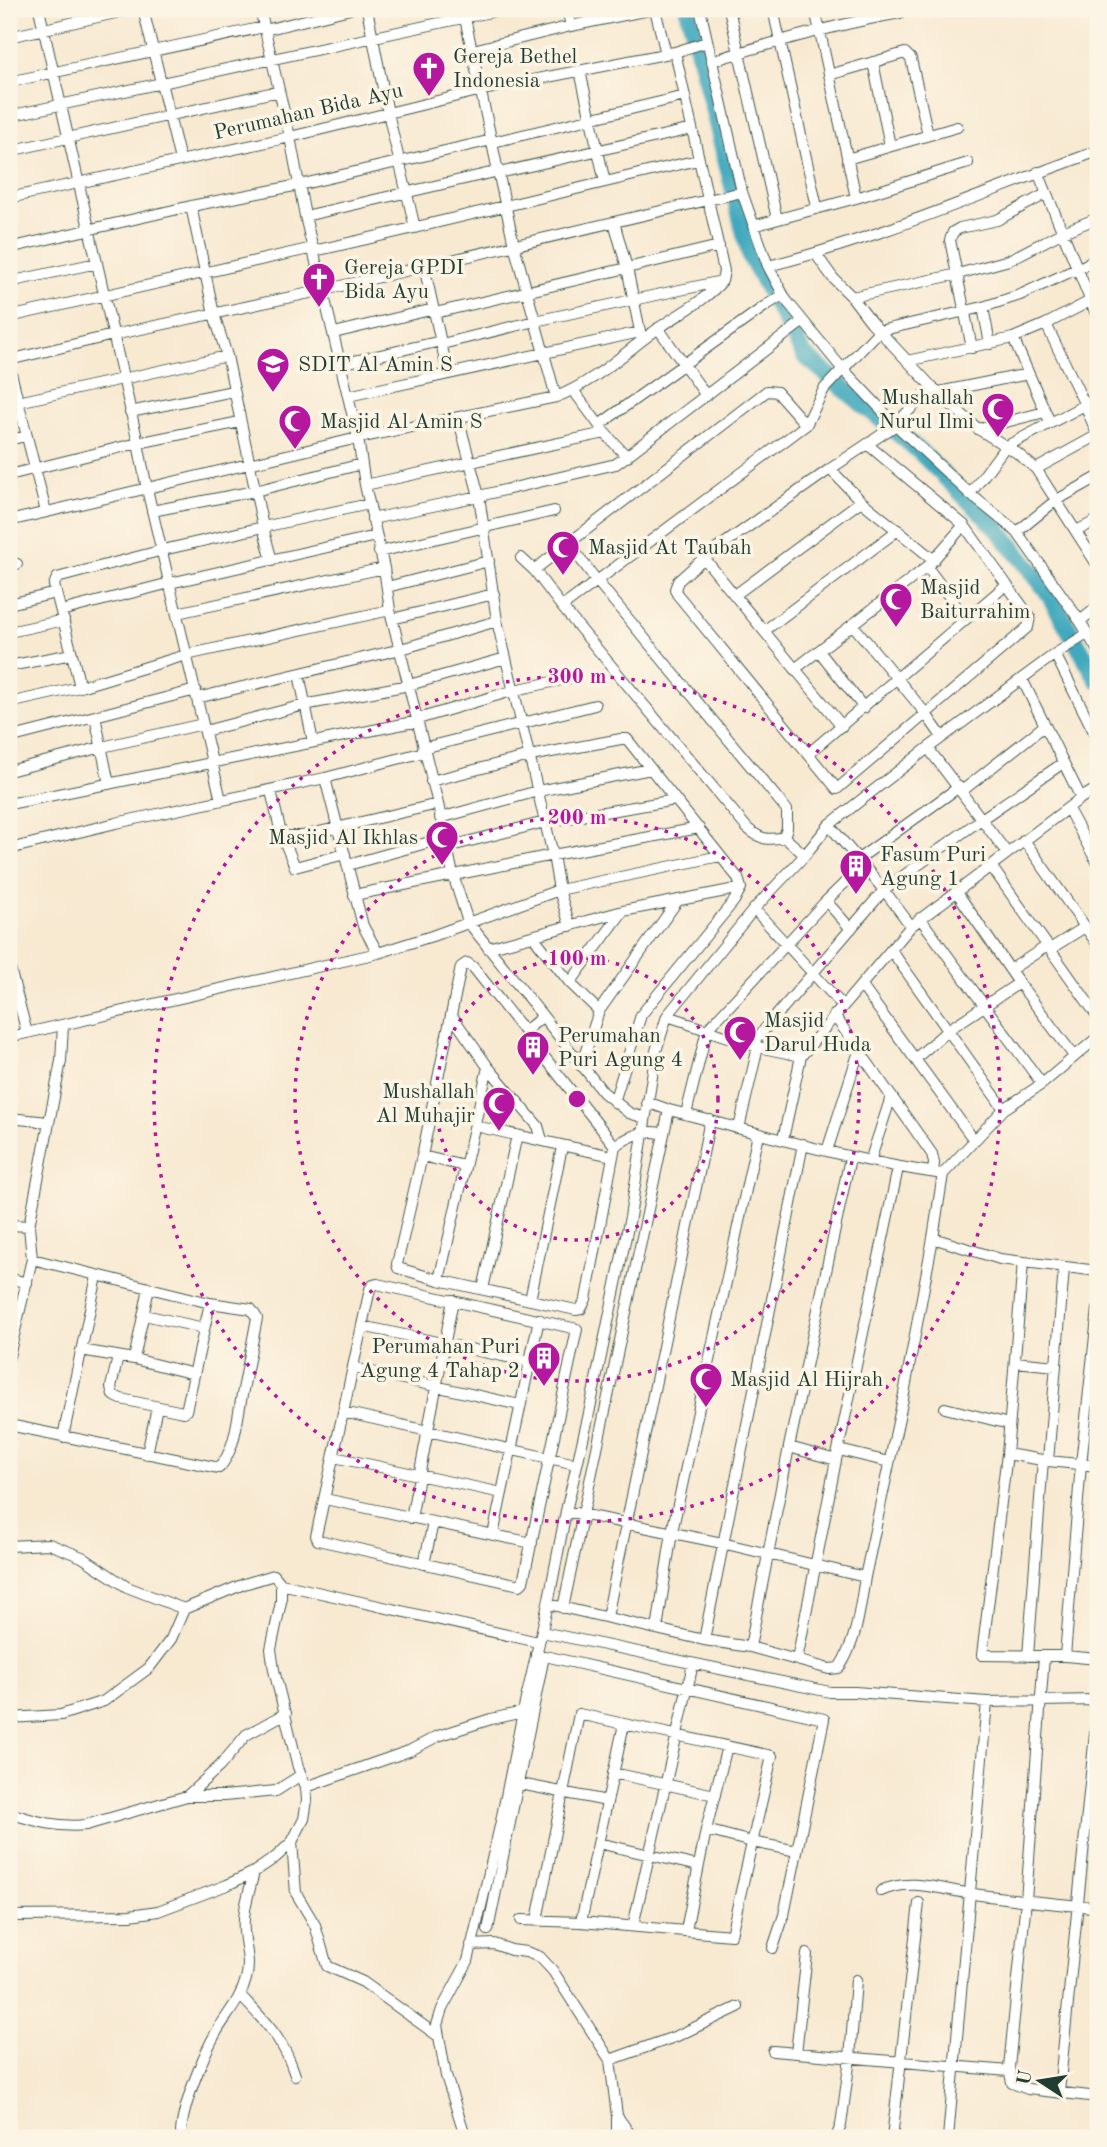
<svg xmlns="http://www.w3.org/2000/svg" width="1107" height="2147" font-family="'Old Standard TT',serif">
	<style>
		.lines { fill: none; stroke-linecap: round; stroke-linejoin: round }
		.river { stroke: #3fa9be; stroke-width: 18 }
		.minor-casing { stroke: #40574c; stroke-width: 12 }
		.minor { stroke: #fff; stroke-width: 10 }
		.ring { fill: none; stroke: #b5179e; stroke-width: 3.5; stroke-dasharray: 3.5 7 }
		.labels { text-anchor: middle; stroke-width: 7; stroke-linejoin: round; paint-order: stroke }
		.poi-label { font-size: 21px; fill: #1f3d34; stroke: #fcf5e5; text-anchor: start }
		.street-label { font-size: 21px; fill: #1f3d34; stroke: #fcf5e5 }
		.centre { fill: #b5179e; stroke: #fcf5e5; stroke-width: 3.5 }
		.ring-label { font-size: 21px; text-anchor: middle; font-weight: bold; fill: #b5179e; stroke: #fcf5e5; stroke-width: 7; stroke-linejoin: round; paint-order: stroke }
	</style>
	<rect width="100%" height="100%" fill="#fcf5e5"/>
	<filter id="ink" filterUnits="userSpaceOnUse"><feTurbulence type="fractalNoise" baseFrequency=".0143" numOctaves="2"/><feDisplacementMap in="SourceGraphic" scale="14" xChannelSelector="R" yChannelSelector="G"/><feConvolveMatrix kernelMatrix="1 2 1 2 8 2 1 2 1" color-interpolation-filters="sRGB"/></filter>
	<filter id="wash" filterUnits="userSpaceOnUse"><feTurbulence type="fractalNoise" baseFrequency=".00686" numOctaves="4" result="noise"/><feDisplacementMap in="SourceGraphic" scale="28" xChannelSelector="R" yChannelSelector="G"/><feGaussianBlur stdDeviation="1.57" result="paint"/><feColorMatrix in="noise" values="0 0 0 0 0 0 0 0 0 0 0 0 0 0 0 0 0 1.4 0 .05"/><feComposite in="paint" operator="in"/></filter>
	<g filter="url(#wash)">
		<rect width="100%" height="100%" fill="#f8e9d1"/>
		<g class="lines">
			<path class="river" d="M688,9l63,249 53,97 114,95 79,78 49,61 52,91"/>
		</g>
	</g>
	<g filter="url(#ink)">
		<g class="lines">
			<defs>
				<path id="minor" d="M39,9l99,434 9,46 74,311
					M143,9l37,151
					M260,9l30,128 15,79 53,222 7,47 19,83 6,42 48,194 15,71 15,47 135,170 26,21 16,5
					M367,9l21,104 27,115
					M463,9l51,236 42,152
					M567,9l4,17
					M655,9l11,45
					M700,9l42,183 26,74 18,34 54,66 56,59 74,69 47,38 63,89 18,30
					M729,9l48,210
					M773,9l44,198
					M815,9l41,189
					M860,9l2,11
					M265,30l85,-21
					M9,37l124,-28
					M473,50l98,-24 82,-17
					M675,52l47,210 2,9 -2,10
					M712,61c62,-19 125,-37 188,-48
					M873,62l17,84
					M580,71l25,111
					M829,75l76,-22 6,6 17,76
					M9,82l255,-55
					M9,116l495,-107
					M493,142l192,-46
					M9,151l270,-60
					M847,159l110,-32
					M1038,172l60,147
					M499,173l193,-44
					M9,198l281,-61 192,-47 193,-38 32,-10
					M191,206l23,108 13,42 36,171 106,-23
					M305,216l194,-45
					M753,226l103,-28 112,-35
					M9,248l182,-42 108,-21 193,-45
					M314,251c128,-29 256,-61 384,-91
					M815,253l18,25 19,19 19,25 61,65 46,42 39,24 19,16 62,97
					M424,266l24,108
					M768,266c113,-28 221,-76 330,-115
					M9,282l88,-19
					M852,297l106,-23 51,-14 54,-28 35,-14
					M983,307l7,37
					M435,313l192,-45 -13,-46
					M9,317l304,-69
					M1046,324l39,81 13,31
					M658,328l47,66
					M334,333l100,-24
					M641,336l-14,-68 92,-22
					M442,344l93,-23 187,-40
					M972,348l-22,-108 3,-8 7,-4 37,-8 49,-26
					M9,360l104,-25 211,-45 418,-98
					M907,361l106,-23
					M341,364l100,-23
					M9,365l37,147
					M573,390l32,43 22,24
					M939,392l89,-18
					M348,396l292,-64
					M9,404l218,-48
					M130,412l103,-21
					M458,417l21,79 18,125 56,234 6,35 11,36
					M1050,422l-37,-84 33,-14 52,-27
					M599,425l166,-119 18,-11
					M978,429l67,-17
					M9,440l16,-4
					M867,444l97,81 66,92 -2,10 -191,162 -160,-195 -2,-5 3,-8 26,-23 126,-89 63,-42 39,-40
					M830,469l31,32 73,59
					M1036,469l62,-34
					M9,475l129,-32 102,-21
					M365,485l240,-52
					M970,494l35,-47 93,-49
					M152,511l103,-20 107,-27
					M372,519l107,-23 137,-32 186,-142
					M9,521l349,-83 198,-41c37,-14 68,-44 100,-67 22,-16 48,-28 66,-49
					M1076,531l22,-11
					M1017,532l38,-31 43,-24
					M569,544l28,37 190,229v18l-3,9
					M379,552l175,-41
					M521,558l13,12 28,37 185,221c13,11 20,13 37,9
					M704,558l138,168
					M9,565l8,-1
					M927,567l39,52
					M534,570l233,-179 10,1 29,33
					M387,587l102,-26
					M735,595l126,-94
					M9,604l47,-11
					M562,607l244,-182 18,-36 55,-58 104,-24 37,-12 78,-36
					M1093,610l5,9
					M61,611l109,-28 206,-47
					M177,613l207,-45
					M392,619l102,-25
					M1080,621l18,-14
					M853,625l73,89 16,23
					M764,631l134,-101
					M9,632l55,-12
					M1087,634l-32,20 -127,94 -99,77 -24,30 -51,54 -87,107 -11,35 -26,166 -42,201 -22,93 156,32 143,34 39,-183 29,-156 10,-64 61,-65 38,-25 56,-47
					M819,651l45,57
					M72,654l-18,-69 3,-7 106,-28 100,-23 9,34
					M1055,654l43,86
					M9,666l63,-12 8,33
					M795,669l132,-102 37,-42
					M299,674l14,68
					M1022,679l59,119
					M197,698l204,-49 96,-28
					M9,703l71,-16 106,-32 204,-45
					M95,716l101,-26
					M418,719l97,-29 60,-13
					M205,731l99,-26 105,-20 97,-27
					M9,738l86,-22 14,68
					M423,748l172,-43
					M928,748l79,105
					M808,754l198,-169
					M9,771l93,-24 101,-23
					M325,778l38,148 15,27
					M431,781l99,-25 91,-17h6l111,139 3,10 -7,13 -93,114 -27,87
					M271,791l10,42 6,3h15l136,-32
					M962,791l82,-65
					M9,804l409,-83
					M1068,809l30,55
					M440,818l98,-27 113,-22
					M829,825l55,65 27,36
					M281,833l14,34 50,-13
					M784,837l21,18
					M1024,840l74,105
					M447,847l98,-25 130,-22
					M9,849l107,-26 209,-45 99,-26
					M857,860l102,-73
					M348,865l96,-27
					M991,866l107,151
					M956,891l63,92 55,73
					M354,895l199,-40 146,-27
					M826,901l25,28
					M754,909l88,96
					M920,918l122,166
					M533,936l37,47 29,28
					M488,948l135,-37 118,-23
					M1050,949l35,-22
					M891,950l113,159
					M9,965l18,68
					M1010,970l37,-24
					M570,983l53,-72
					M861,985l113,155
					M834,1015l98,139 2,9 -1,9
					M452,1016l36,51 50,59 4,14
					M667,1016l16,5
					M689,1024l69,23 43,9
					M525,1031l17,-14
					M9,1037l369,-84 54,-17 127,-46 161,-34
					M752,1044l132,-154 96,-70 83,-57
					M915,1059l33,-29 71,-47
					M581,1066l18,-55 79,-111
					M647,1102l22,8c91,23 181,51 274,64
					M686,1114l21,-84 119,-129 37,-36
					M9,1118l39,4
					M475,1126c46,10 92,21 138,30
					M739,1128l19,-81
					M664,1134l5,-24
					M783,1139l18,-83 110,-130 170,-128 17,-10
					M827,1151l32,-100
					M422,1156l42,10
					M870,1161l21,-64
					M9,1225l20,1
					M933,1238l67,21 98,12
					M1023,1262l-16,192 -25,201 83,1 33,3
					M9,1278l18,5
					M439,1280l49,-213
					M377,1284l200,45 -54,253 -3,3 -202,-45 -2,-4 54,-247 3,-4z
					M483,1289l34,-154
					M530,1300l32,-153
					M144,1315l60,13
					M362,1326l168,36
					M81,1350l53,9 60,15
					M9,1356l23,-97 -3,-33 32,-165 2,-36
					M118,1357l-7,30 2,8 8,4 62,13 3,-1 24,-108
					M134,1359l15,-71
					M1015,1362l41,4
					M354,1368l166,37
					M945,1408l64,16
					M343,1412l233,52
					M9,1425l210,43c17,-19 18,-49 23,-73 5,-26 10,-51 15,-77l-6,-9 -41,-6 -178,-44
					M63,1437l34,-161
					M789,1447l47,13
					M839,1450l50,12
					M147,1454l10,-47
					M1007,1454l41,7 50,5
					M334,1457l168,36
					M1048,1461l16,-193
					M325,1499l207,44
					M411,1518l42,-218
					M493,1535l46,-216
					M9,1546l40,-2 33,13 45,30 57,22 60,-25 30,-9 7,9v18l-10,47 3,21 24,97 8,20 1,13 -3,19 -12,23 -16,15 -22,15 -27,13 -69,26 -28,4 -121,1
					M424,1564l9,-41
					M281,1584l257,58
					M548,1604l156,36 46,7 39,-200 61,-289
					M563,1608l101,-474c-18,-6 -34,2 -49,12l-29,153 -5,10 -5,1 -137,-30 -41,-12 -1,-4 25,-108 39,-189 6,-4 6,4 142,179
					M607,1617l103,-497
					M657,1629l15,-97 86,-398
					M542,1632l288,60h25l132,10 -39,436
					M704,1640l99,-496
					M750,1647l79,22 10,-1c18,-27 21,-60 26,-91
					M536,1654l288,65 -40,196 -11,33
					M1028,1656l15,-196
					M1044,1656l-18,244 -17,167 3,16 16,6 70,8
					M1065,1656l16,-192 17,-155
					M797,1660l39,-200 62,-292
					M987,1702l111,-2
					M9,1718l52,-3 43,-14 45,-33 22,-29 13,-30
					M727,1746l-21,84 46,12 45,9
					M613,1773l102,22
					M515,1783l92,18
					M306,1787l103,-36 29,-15 53,-17 32,-7 25,-108 18,-93
					M187,1796h37l52,-5 25,-16
					M9,1813c26,8 49,15 77,12l101,-29 33,-30 26,-31 40,-22
					M292,1842l4,51 19,32 12,41 36,16 75,54
					M598,1843l100,23
					M881,1891c29,-14 61,-1 92,3 41,5 83,11 125,13
					M521,1920l60,2 150,13 41,-179 -148,-32 -43,198
					M537,1920l42,-206 45,10
					M633,1926l60,-262
					M488,1930l56,-274
					M686,1930l20,-100
					M471,1945l23,-1 17,6 15,2 14,5 13,14 57,89 7,56v22
					M240,1995c26,28 43,43 55,80
					M773,2051l236,20
					M796,2053l11,-99
					M610,2060l67,-24 61,-29
					M1059,2092l39,-388
					M617,2116l16,22
					M181,2132c2,-27 22,-77 36,-101 11,-18 24,-32 29,-52 5,-18 -1,-31 -2,-48 -2,-20 6,-41 10,-59
					M466,2138l-20,-62 -9,-51 5,-16 26,-48 32,-135 23,-114
					M836,2138l5,-13 9,-67 6,-78
					M892,2138l27,-235"/>
			</defs>
			<use href="#minor" class="minor-casing"/>
			<use href="#minor" class="minor"/>
		</g>
	</g>
	<g class="ring">
		<circle cx="577" cy="1099" r="141"/>
		<circle cx="577" cy="1099" r="282"/>
		<circle cx="577" cy="1099" r="423"/>
	</g>
	<defs>
		<symbol id="church-pin" viewBox="-11 -11 22 30"><path d="M0 17L-7.5 6A9.5 9.5 0 1 1 7.5 6Z" fill="#b5179e" stroke="#fcf5e5"/><path d="M-1.2-6h2.4v3.5h3.3v2.4h-3.3V6h-2.4V-.1h-3.3v-2.4h3.3Z" fill="#fff"/></symbol>
		<symbol id="school-pin" viewBox="-11 -11 22 30"><path d="M0 17L-7.5 6A9.5 9.5 0 1 1 7.5 6Z" fill="#b5179e" stroke="#fcf5e5"/><path d="M0-5L7-2L0 1L-7-2ZM-4 1L0 2.5L4 1V4Q0 6-4 4Z" fill="#fff"/></symbol>
		<symbol id="mosque-pin" viewBox="-11 -11 22 30"><path d="M0 17L-7.5 6A9.5 9.5 0 1 1 7.5 6Z" fill="#b5179e" stroke="#fcf5e5"/><path d="M3.5-4.9A6 6 0 1 0 3.5 4.9A5 5 0 1 1 3.5-4.9Z" fill="#fff"/></symbol>
		<symbol id="building-pin" viewBox="-11 -11 22 30"><path d="M0 17L-7.5 6A9.5 9.5 0 1 1 7.5 6Z" fill="#b5179e" stroke="#fcf5e5"/><path d="M-4-6H4V6H1V3H-1V6H-4ZM-2.5-4.3h1.7v1.8h-1.7ZM.8-4.3h1.7v1.8H.8ZM-2.5-1h1.7V.8h-1.7ZM.8-1h1.7V.8H.8Z" fill="#fff"/></symbol>
	</defs>
	<g fill-rule="evenodd">
		<use href="#church-pin" x="410" y="49" width="38" height="52"/>
		<use href="#church-pin" x="300" y="260" width="38" height="52"/>
		<use href="#school-pin" x="254" y="345" width="38" height="52"/>
		<use href="#mosque-pin" x="979" y="390" width="38" height="52"/>
		<use href="#mosque-pin" x="276" y="402" width="38" height="52"/>
		<use href="#mosque-pin" x="544" y="528" width="38" height="52"/>
		<use href="#mosque-pin" x="877" y="580" width="38" height="52"/>
		<use href="#mosque-pin" x="423" y="818" width="38" height="52"/>
		<use href="#building-pin" x="837" y="847" width="38" height="52"/>
		<use href="#mosque-pin" x="721" y="1013" width="38" height="52"/>
		<use href="#building-pin" x="514" y="1028" width="38" height="52"/>
		<use href="#mosque-pin" x="480" y="1084" width="38" height="52"/>
		<use href="#building-pin" x="525" y="1339" width="38" height="52"/>
		<use href="#mosque-pin" x="687" y="1360" width="38" height="52"/>
	</g>
	<g class="labels">
		<g class="poi-label">
			<text x="453" y="63">Gereja Bethel<tspan x="453" dy="24">Indonesia</tspan></text>
			<text x="344" y="274">Gereja GPDI<tspan x="344" dy="24">Bida Ayu</tspan></text>
			<text x="298" y="371">SDIT Al Amin S</text>
			<text x="974" y="404" text-anchor="end">Mushallah<tspan x="974" dy="24">Nurul Ilmi</tspan></text>
			<text x="320" y="428">Masjid Al Amin S</text>
			<text x="588" y="554">Masjid At Taubah</text>
			<text x="920" y="594">Masjid<tspan x="920" dy="24">Baiturrahim</tspan></text>
			<text x="418" y="844" text-anchor="end">Masjid Al Ikhlas</text>
			<text x="880" y="861">Fasum Puri<tspan x="880" dy="24">Agung 1</tspan></text>
			<text x="764" y="1027">Masjid<tspan x="764" dy="24">Darul Huda</tspan></text>
			<text x="558" y="1042">Perumahan<tspan x="558" dy="24">Puri Agung 4</tspan></text>
			<text x="475" y="1098" text-anchor="end">Mushallah<tspan x="475" dy="24">Al Muhajir</tspan></text>
			<text x="520" y="1353" text-anchor="end">Perumahan Puri<tspan x="520" dy="24">Agung 4 Tahap 2</tspan></text>
			<text x="730" y="1386">Masjid Al Hijrah</text>
		</g>
		<g class="street-label">
			<text transform="translate(308 111) rotate(-13)" y="7">Perumahan Bida Ayu</text>
		</g>
	</g>
	<circle cx="577" cy="1099" r="10" class="centre"/>
	<g class="ring-label">
		<text x="577" y="683">300 m</text>
		<text x="577" y="824">200 m</text>
		<text x="577" y="965">100 m</text>
	</g>
	<rect width="1107" height="2147" fill="none" stroke="#fcf5e5" stroke-width="35"/>
	<g transform="translate(1040 2081) rotate(282)" stroke="#fcf5e5" stroke-width="5" paint-order="stroke">
	<path d="M0-5L12 26L0 18L-12 26Z" fill="#1f3d34"/>
	<text y="-10" font-size="19" font-weight="bold" text-anchor="middle" fill="#1f3d34">U</text>
	</g>
</svg>
